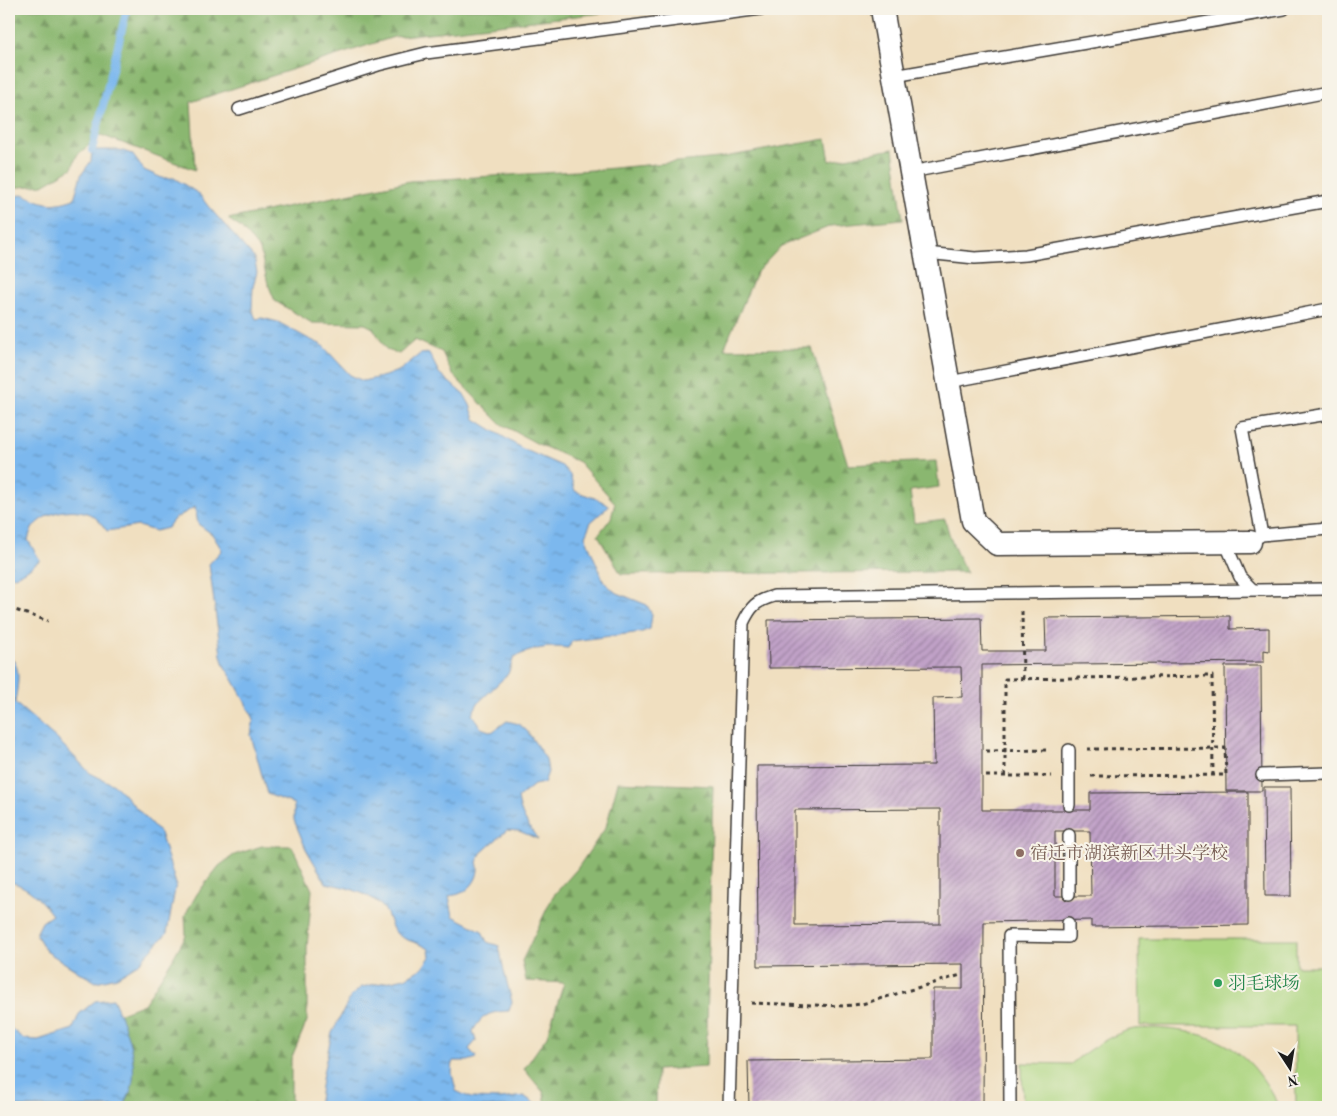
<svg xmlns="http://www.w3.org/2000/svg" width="1337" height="1116" font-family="'Old Standard TT','Noto Serif SC',serif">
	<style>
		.forest { fill: url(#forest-firs); stroke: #536a46 }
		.garden { fill: #add681; stroke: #64794e }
		.water { fill: url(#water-ripples); stroke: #4c6a85 }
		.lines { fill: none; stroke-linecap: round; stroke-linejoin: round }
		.stream { stroke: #7cb8ee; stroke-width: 8 }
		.building { fill: url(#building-hatch); fill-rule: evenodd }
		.lane-casing { stroke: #3c3935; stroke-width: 14 }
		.street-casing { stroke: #3c3935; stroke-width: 25 }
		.path { stroke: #3c3935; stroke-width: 3; stroke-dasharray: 4 4; stroke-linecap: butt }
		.lane { stroke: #fff; stroke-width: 11 }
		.street { stroke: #fff; stroke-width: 22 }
		.education-dot { fill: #8d6e63; stroke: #f7f3e8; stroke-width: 2 }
		.leisure-dot { fill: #2e9e5b; stroke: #f7f3e8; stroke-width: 2 }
		.labels { text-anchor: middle; stroke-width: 4; stroke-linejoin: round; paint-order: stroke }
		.education-label { font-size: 18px; fill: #785e54; stroke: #f7f3e8; text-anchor: start }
		.leisure-label { font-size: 18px; fill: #27864d; stroke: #f7f3e8; text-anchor: start }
	</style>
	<defs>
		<pattern id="forest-firs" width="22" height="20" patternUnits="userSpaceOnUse" patternTransform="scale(1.25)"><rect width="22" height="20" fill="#8ab76f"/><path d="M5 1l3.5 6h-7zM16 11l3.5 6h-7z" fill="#70945a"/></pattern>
		<pattern id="water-ripples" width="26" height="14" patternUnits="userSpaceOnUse" patternTransform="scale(1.25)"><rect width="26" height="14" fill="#7cb8ee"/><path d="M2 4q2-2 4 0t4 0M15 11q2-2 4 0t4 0" fill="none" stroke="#6595c0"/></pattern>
		<pattern id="building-hatch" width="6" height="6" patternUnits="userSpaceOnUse" patternTransform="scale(1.25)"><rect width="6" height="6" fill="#c1a2c8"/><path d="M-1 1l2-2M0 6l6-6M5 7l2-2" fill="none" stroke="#9c83a2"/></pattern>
	</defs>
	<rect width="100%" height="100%" fill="#f7f3e8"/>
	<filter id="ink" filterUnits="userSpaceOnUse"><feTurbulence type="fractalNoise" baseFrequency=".02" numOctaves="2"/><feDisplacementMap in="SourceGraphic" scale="10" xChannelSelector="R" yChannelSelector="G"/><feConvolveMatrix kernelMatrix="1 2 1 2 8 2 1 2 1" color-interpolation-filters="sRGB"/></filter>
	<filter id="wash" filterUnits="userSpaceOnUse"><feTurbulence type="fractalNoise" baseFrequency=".0096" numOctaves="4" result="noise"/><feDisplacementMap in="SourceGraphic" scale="20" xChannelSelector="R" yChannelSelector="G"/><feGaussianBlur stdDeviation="1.12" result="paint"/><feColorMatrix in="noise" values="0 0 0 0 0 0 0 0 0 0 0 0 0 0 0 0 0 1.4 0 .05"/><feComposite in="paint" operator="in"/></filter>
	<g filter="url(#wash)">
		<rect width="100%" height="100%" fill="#f0dfc0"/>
		<path class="forest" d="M9,9h628l-243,28 -203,65 4,68 -94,-35 -24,20 -5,13 -29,17 -34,3z
			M826,139l4,22 63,-12 10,70 -72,7 -50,20 -25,27 -32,76 88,-1 36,117 88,-4 3,26 -29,4 4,32 31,-4c5,20 11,36 22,53l-346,2 -23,-39 13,-17 4,-15 -36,-41 -43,-19 -35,-19 -49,-50 -10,-22 -27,-12 -16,14 -12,-4 -14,-22 -8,-4 -53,-1 -37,-22 -7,-17 -8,-34 -19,-22 -13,-9 182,-38 183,-11 126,-12z
			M618,782l95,4 -7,281 -49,3 -1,37h-110l-2,-14 -20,-24 23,-33 17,-53 -38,-2 -4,-20 31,-65 24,-27 29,-42z
			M262,846h30l20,44 -5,57v74l-16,38v48h-282v-67l27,12 61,-30 47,-18 28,-44 14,-25 -1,-20 12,-21 22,-28 15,-11z"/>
		<path class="garden" d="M1139,939h157v27h32v141h-32l-1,-81h-155z
			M1154,1028c64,4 96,20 125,79h-256l-1,-44 49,1c16,-14 42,-31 63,-35 7,-1 14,0 20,-1z"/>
		<path class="water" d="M92,150h28l12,4 12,16 18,8h12l25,16 9,12 46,52 3,14 -4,15 -1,22 4,10 6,-1 16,4 29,16 15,7 28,30 13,6 22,-5 15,-6 20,-16 9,-1 10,20 26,23 5,9 5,14 46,29 41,18 8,9 5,16c12,5 24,7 34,15l-18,16 -6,14 19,46 11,10 32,13 5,10 -2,14 -8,3 -70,9 -4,7c-21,-3 -35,1 -54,9l-6,17 -30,29 -6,11 9,14 11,4 15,-11 12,3 8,7 19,28 2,13 -4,11 -10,2 -16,13c2,16 10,28 20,41l-19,-8 -12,-1 -26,23 -4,9c4,12 -4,26 -16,31 -3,2 -8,2 -12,3l4,20 29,15 5,11 12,4 5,25 8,31 -3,9c-19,1 -26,3 -36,20l3,10 -7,8 8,9 -9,3h-15l-1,12 4,18 15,7 30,1 23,-3 10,7 1,4h-217l5,-34 9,-40 19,-37 11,-9 43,-9 17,-10 8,-11 -1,-8c-10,-7 -22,-7 -32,-15 -7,-6 -7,-16 -12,-24 -12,-17 -41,-23 -59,-27l-20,-34 -12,-29v-16l-27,-10 -16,-59 3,-16c-7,-12 -12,-24 -19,-36 -7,-13 -10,-11 -14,-28l-12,-91 13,-14 -10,-16 -14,-10 -3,-17 -21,12 -7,9 -12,3 -17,-5 -31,5c-4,-5 -9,-12 -14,-15 -17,-11 -50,-5 -61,13 -2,3 -3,7 -4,11l12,20c-9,7 -19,16 -31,17v-378l14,-5c22,10 27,13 51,5l7,-24 10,-14z
			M9,656c14,11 8,31 6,47l42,36 33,34 26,13 44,47 16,51 -9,49 -29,31 -21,13 -21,5 -16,-9 -34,-22 -10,-17 6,-12 10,-7c-11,-15 -25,-30 -43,-33z
			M113,999c12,26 23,54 20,82 -1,9 -6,18 -9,26h-115v-80l15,12 14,1 35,-11 6,-15 16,-13z"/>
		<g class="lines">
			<path class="stream" d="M92,150l35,-141"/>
		</g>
		<g id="blocks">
			<path class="building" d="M1230,616v13l39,-1v23l-5,-1v12l-282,3v145h108v-17l158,-1v133l-157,2v-7l-107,2 -1,184 -234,1 -1,-46 185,-2v-70h30v-25l-205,2 -1,-200 177,-1 -1,-67 29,-1 -1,-30 -192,1 -1,-48 213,-2 1,33h64l-1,-33zM940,809v115l-145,1v-115zM1055,831h35l1,65h-36z
				M1225,666h36l1,125h-36z
				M1264,787h26l1,109h-26z"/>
		</g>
	</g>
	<g filter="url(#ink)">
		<use href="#blocks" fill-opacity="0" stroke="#3c3935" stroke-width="1"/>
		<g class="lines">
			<defs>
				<path id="lane" d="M894,76l390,-67
					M239,109l139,-44 48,-12 335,-44
					M911,172l417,-80
					M926,253l49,5 51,-3 302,-54
					M949,382l379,-73
					M1262,535l66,-6
					M1225,542l15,35 13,13
					M1250,542l12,-7 -20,-107 86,-14
					M1262,775l66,-2
					M1069,805v-55
					M1069,894v-59
					M729,1107l14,-484c8,-17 13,-22 31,-27l554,-7
					M1010,1107l-1,-171 59,1v-14"/>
				<path id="street" d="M882,9l91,512 24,23 253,-2"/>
			</defs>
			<use href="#lane" class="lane-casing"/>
			<use href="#street" class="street-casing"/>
			<path class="path" d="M9,608l39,13
				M1022,611l1,68
				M1087,749l138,-1 1,27 -139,1
				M986,751l64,-1
				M986,776h65
				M1005,776v-97l207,-3 1,99
				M751,1003l92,3 19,-2 99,-29"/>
			<use href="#lane" class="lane"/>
			<use href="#street" class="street"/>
		</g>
	</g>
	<circle class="education-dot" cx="1020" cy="853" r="5"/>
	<circle class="leisure-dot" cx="1218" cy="983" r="5"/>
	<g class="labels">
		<g class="education-label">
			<text x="1030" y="859">宿迁市湖滨新区井头学校</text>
		</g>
		<g class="leisure-label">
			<text x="1228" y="989">羽毛球场</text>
		</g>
	</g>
	<rect width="1337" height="1116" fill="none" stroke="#f7f3e8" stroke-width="30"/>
	<g transform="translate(1290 1068) rotate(168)" stroke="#f7f3e8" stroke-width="4" paint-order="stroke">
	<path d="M0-4L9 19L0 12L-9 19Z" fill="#1c1c1c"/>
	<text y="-8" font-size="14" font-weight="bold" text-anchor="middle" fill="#1c1c1c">N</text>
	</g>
</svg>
